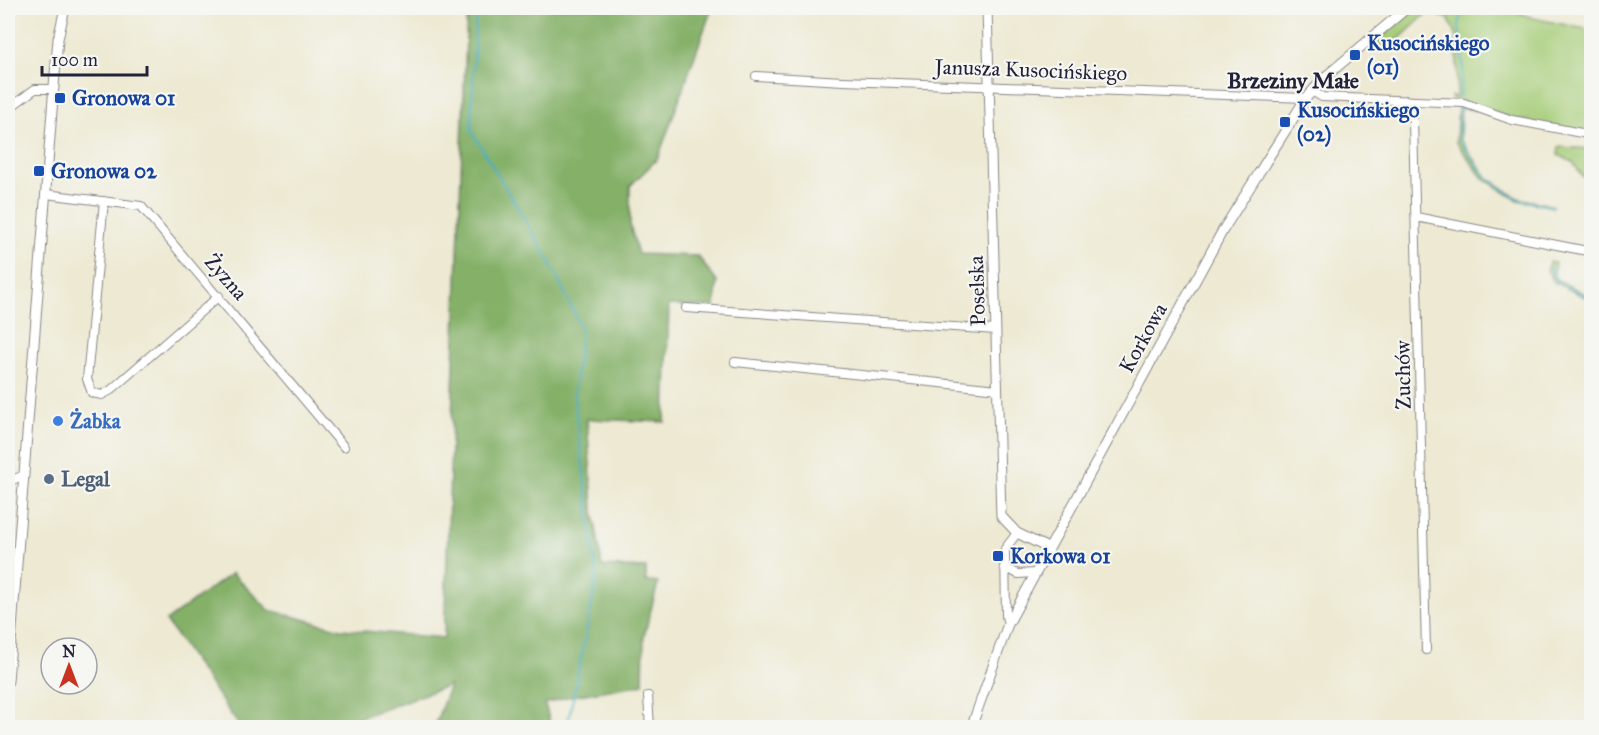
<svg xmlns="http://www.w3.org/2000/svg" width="1599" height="735" font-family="'IM FELL Great Primer',serif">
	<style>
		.green { fill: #a5cc77; stroke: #647759; stroke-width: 1.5 }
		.forest { fill: #84b068; stroke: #536952; stroke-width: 1.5 }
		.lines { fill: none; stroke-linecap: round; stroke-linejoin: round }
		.stream { stroke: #42acc1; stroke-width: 2 }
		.minor-casing { stroke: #888686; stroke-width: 10 }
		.tertiary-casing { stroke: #888686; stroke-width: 11 }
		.minor { stroke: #fff; stroke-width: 8 }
		.tertiary { stroke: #fff; stroke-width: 9 }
		.transit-dot { fill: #1a4fb4; stroke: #f6f6f2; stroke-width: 2 }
		.shop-dot { fill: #3f7fe0; stroke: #f6f6f2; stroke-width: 2 }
		.service-dot { fill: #5c6f8a; stroke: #f6f6f2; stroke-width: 2 }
		.labels { text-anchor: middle; stroke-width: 4.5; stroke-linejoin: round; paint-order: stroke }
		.transit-label { font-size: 21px; font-weight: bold; fill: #164399; stroke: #f6f6f2; text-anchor: start }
		.street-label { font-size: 21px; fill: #22223b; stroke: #f6f6f2 }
		.shop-label { font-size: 21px; font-weight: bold; fill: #366cbe; stroke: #f6f6f2; text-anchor: start }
		.service-label { font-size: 21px; font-weight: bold; fill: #4e5e75; stroke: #f6f6f2; text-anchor: start }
		.neighbourhood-label { font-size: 22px; font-weight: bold; fill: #22223b; stroke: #f6f6f2 }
	</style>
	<rect width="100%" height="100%" fill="#f6f6f2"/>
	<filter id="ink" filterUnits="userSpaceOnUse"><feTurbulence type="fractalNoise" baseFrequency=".0167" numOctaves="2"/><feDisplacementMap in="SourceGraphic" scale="12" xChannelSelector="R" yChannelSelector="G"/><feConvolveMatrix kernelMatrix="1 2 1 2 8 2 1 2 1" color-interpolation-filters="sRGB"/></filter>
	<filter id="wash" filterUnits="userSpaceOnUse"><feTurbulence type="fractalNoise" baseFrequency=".008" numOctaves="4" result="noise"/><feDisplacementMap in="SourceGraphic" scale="24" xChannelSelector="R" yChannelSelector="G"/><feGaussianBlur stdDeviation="1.35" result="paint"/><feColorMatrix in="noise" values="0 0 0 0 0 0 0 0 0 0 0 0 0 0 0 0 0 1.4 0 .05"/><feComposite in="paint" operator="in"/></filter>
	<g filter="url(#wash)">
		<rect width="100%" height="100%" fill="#ede9d2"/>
		<path class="green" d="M1415,8h91l27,10 58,12v103l-77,-14 -62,-20 -1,-3 6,1v-60l-9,-19 -21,-5 -29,27v7l-28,1z
			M1458,105l19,6 -16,-3 -1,32 27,37 31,21 36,8 -37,-6 -34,-22 -27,-36z
			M1559,147l32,2v31l-8,-3 -10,-15 -15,-7z
			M1549,262l6,1 -1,11 2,5 35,18v3l-37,-18 -7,-12z"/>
		<path class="forest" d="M467,8h245l-54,150 -28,28v39l8,29 60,2 19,26 -2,25 -46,-2 -4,117 -78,-3 6,88 9,59 44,2v13l12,2 -14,53 -1,48 -76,13 -22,7 6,23h-117l16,-42 -117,42h-93l-74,-106 66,-48 37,37 72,19 103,9z"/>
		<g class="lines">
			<path class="stream" d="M476,8l-5,122 79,132 31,66 -7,68 23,181 -30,151
				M1460,97l3,-30 -4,-42 3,-17
				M1460,107l-1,33 27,37 32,22 35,8
				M1550,267l6,14 36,18"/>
		</g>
	</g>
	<g filter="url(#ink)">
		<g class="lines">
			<defs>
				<path id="minor" d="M756,76l87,5 463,17
					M1312,91l10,6 142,6 48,17 80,15
					M1406,100l7,21 13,529
					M8,109l27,-20h19
					M46,194l95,12 203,241
					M104,201l-17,178 5,14 10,2 9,-5 108,-94
					M1416,217l176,35
					M686,308l310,22
					M735,362l263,27
					M8,482l16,-7
					M1004,567l14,7 17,-1
					M1008,624l-2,-8 -1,-67 12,-16
					M648,696l2,32"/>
				<path id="tertiary" d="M987,8l14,508 16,17 31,15
					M8,681l45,-583 5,-59 7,-31
					M971,728l37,-104 215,-394 83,-132 19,-21 82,-69"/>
			</defs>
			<use href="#minor" class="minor-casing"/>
			<use href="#tertiary" class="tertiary-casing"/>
			<use href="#minor" class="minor"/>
			<use href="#tertiary" class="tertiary"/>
		</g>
	</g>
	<g class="transit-dot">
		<rect x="1349" y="49" width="12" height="12" rx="3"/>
		<rect x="54" y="92" width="12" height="12" rx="3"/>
		<rect x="1279" y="116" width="12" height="12" rx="3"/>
		<rect x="33" y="165" width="12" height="12" rx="3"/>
		<rect x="992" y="550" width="12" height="12" rx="3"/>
	</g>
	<circle class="shop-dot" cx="58" cy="421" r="6"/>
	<circle class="service-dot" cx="49" cy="479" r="6"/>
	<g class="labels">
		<g class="transit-label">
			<text x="1367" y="50">Kusocińskiego<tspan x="1367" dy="24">(01)</tspan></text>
			<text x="72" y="105">Gronowa 01</text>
			<text x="1297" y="117">Kusocińskiego<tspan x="1297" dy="24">(02)</tspan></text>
			<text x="51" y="178">Gronowa 02</text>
			<text x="1010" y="563">Korkowa 01</text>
		</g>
		<g class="street-label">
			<text transform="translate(1031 70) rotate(2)" y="7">Janusza Kusocińskiego</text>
			<text transform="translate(226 277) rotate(49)" y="7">Żyzna</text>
			<text transform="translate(977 291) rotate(-92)" y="7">Poselska</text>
			<text transform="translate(1143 338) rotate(-61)" y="7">Korkowa</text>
			<text transform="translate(1403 375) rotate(-91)" y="7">Zuchów</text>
		</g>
		<g class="shop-label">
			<text x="70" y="428">Żabka</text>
		</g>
		<g class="service-label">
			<text x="61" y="486">Legal</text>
		</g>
		<g class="neighbourhood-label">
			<text x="1293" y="88">Brzeziny Małe</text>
		</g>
	</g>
	<rect width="1599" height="735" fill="none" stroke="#f6f6f2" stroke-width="30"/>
	<g transform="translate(69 666)"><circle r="28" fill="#f6f6f2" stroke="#a1a1a9" stroke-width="1.5"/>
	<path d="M0-4.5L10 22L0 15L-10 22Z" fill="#c8321e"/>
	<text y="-9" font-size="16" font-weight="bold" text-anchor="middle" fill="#22223b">N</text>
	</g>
	<path d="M42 66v9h105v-9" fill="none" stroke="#22223b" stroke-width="3"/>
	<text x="51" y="66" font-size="18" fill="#22223b" stroke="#f6f6f2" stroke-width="4.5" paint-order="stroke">100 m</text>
</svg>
